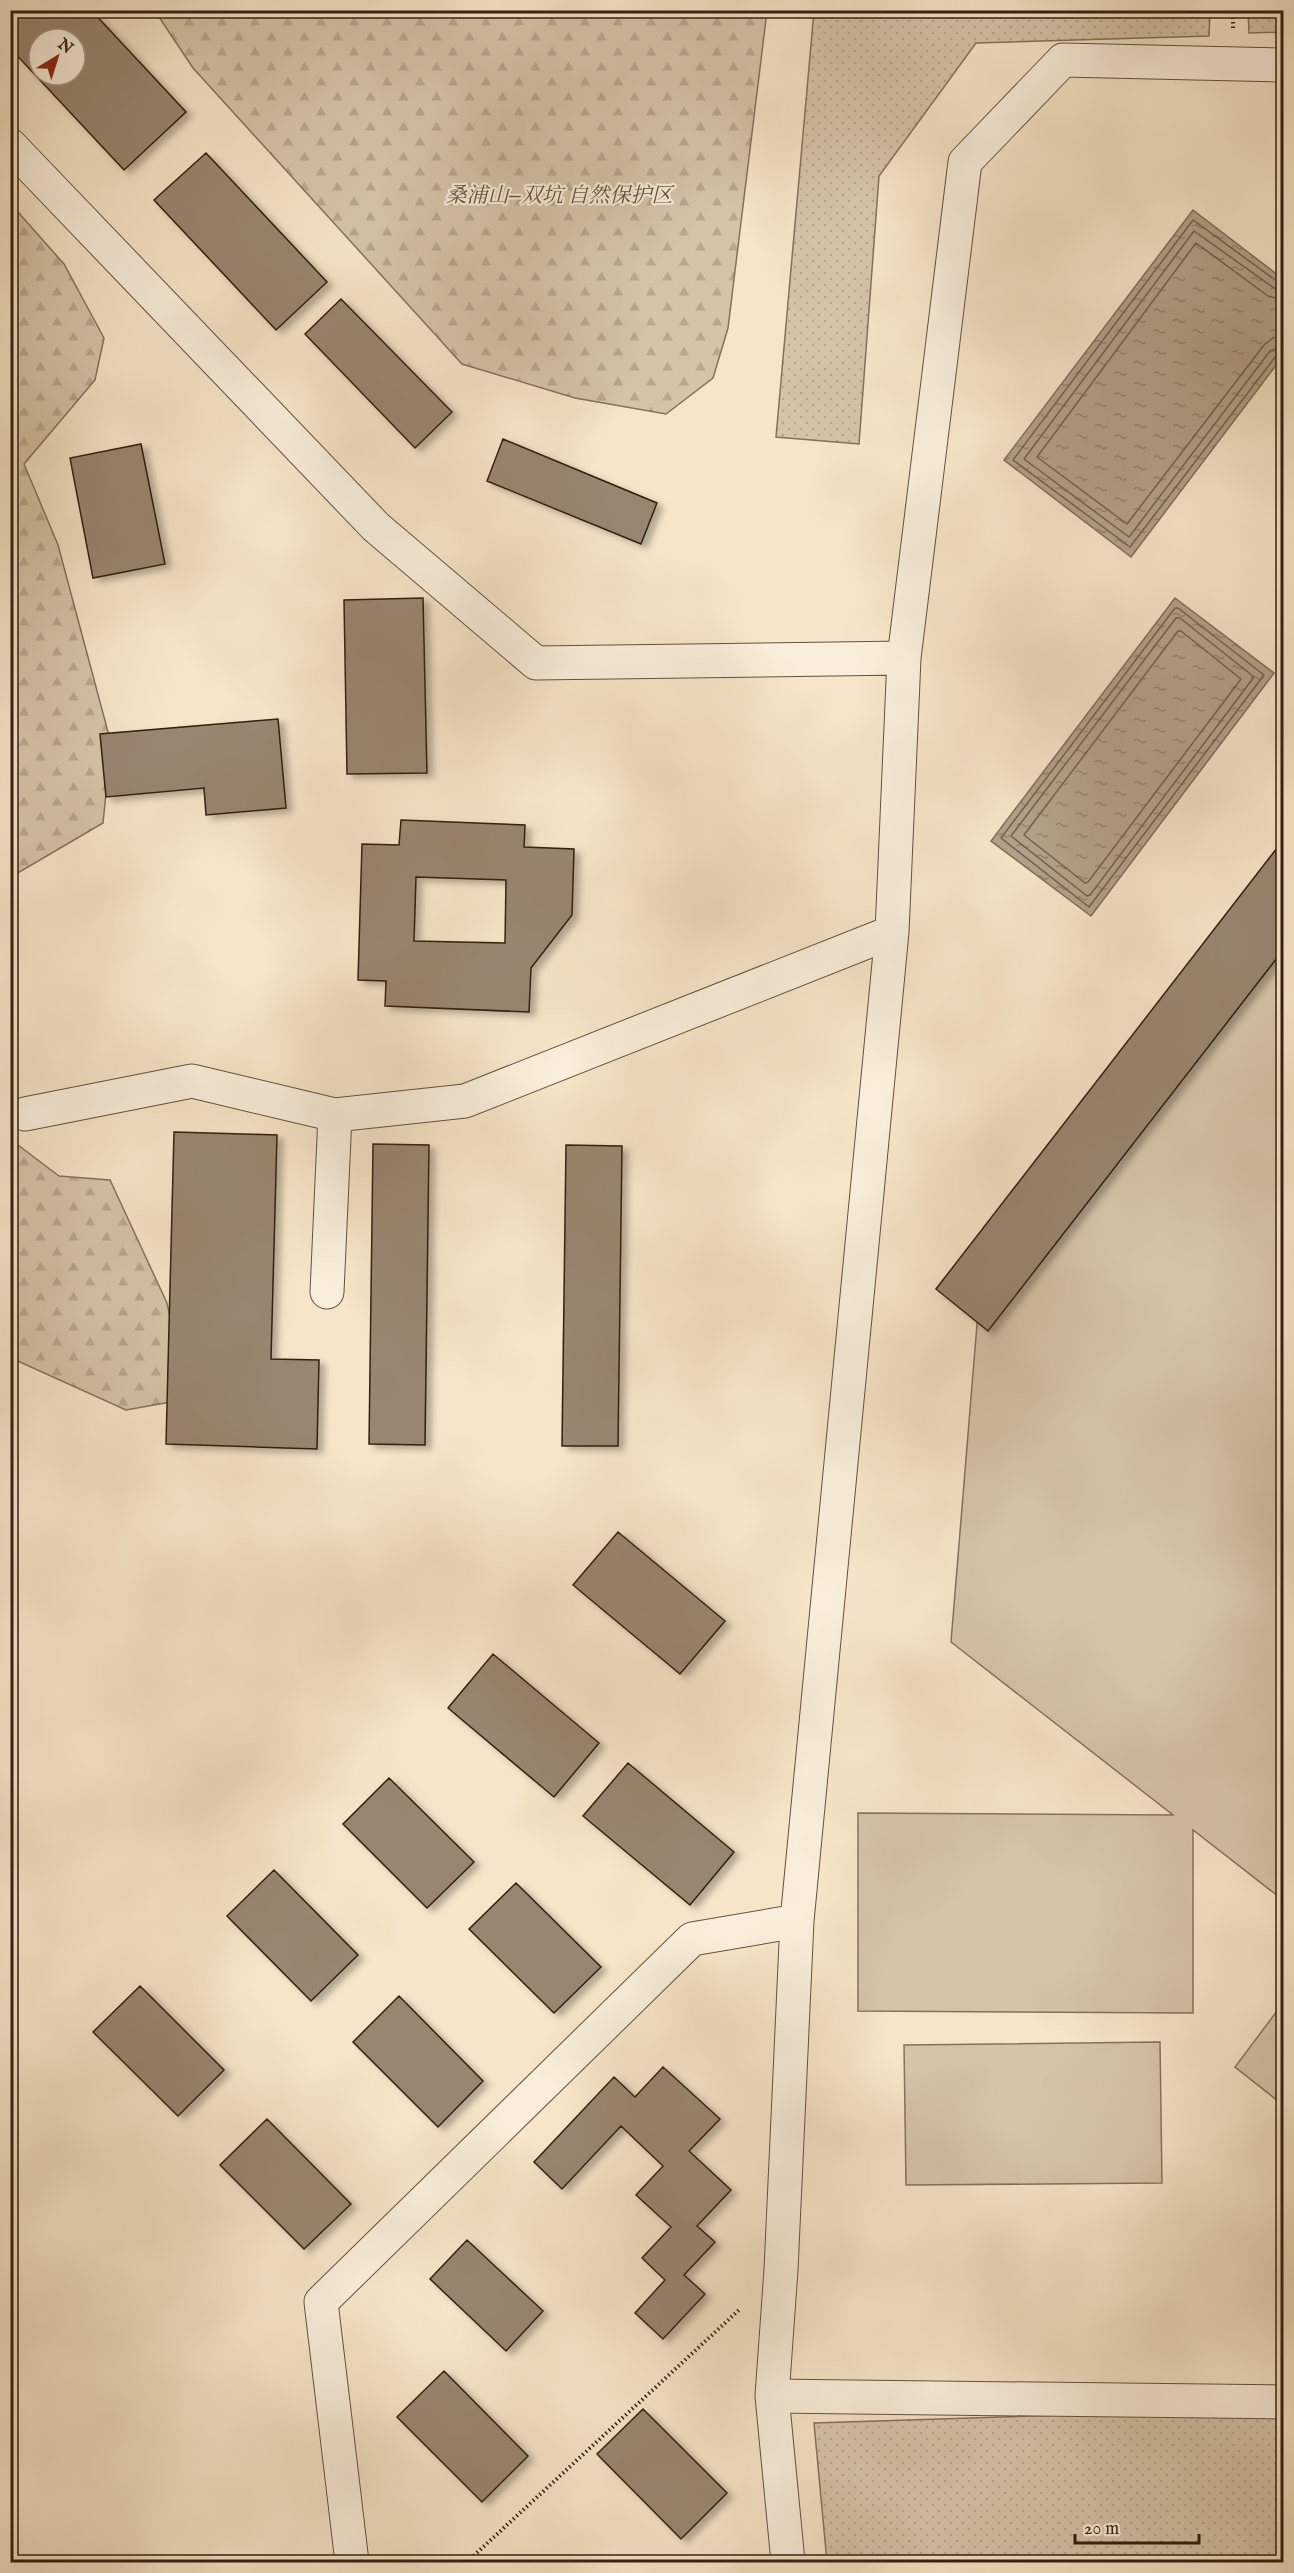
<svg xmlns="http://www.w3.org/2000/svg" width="1294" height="2573" font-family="'IM FELL English','Noto Serif SC',serif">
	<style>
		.grass { fill: url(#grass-dots); stroke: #84725d; stroke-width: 1.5 }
		.forest { fill: url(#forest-firs); stroke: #84725d; stroke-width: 1.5 }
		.green { fill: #d5c4a9; stroke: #84725d; stroke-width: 1.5 }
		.water { fill: url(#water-ripples); stroke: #7f6e5a; stroke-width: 1.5 }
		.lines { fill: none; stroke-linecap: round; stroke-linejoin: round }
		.shore { stroke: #72614e; stroke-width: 1.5 }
		.building { fill: #988670; stroke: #322011; stroke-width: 1.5; fill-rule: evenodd; filter: url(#shadow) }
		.minor-casing { stroke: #63513f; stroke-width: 35 }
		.path { stroke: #322011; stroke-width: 4; stroke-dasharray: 1.5 3; stroke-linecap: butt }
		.minor { stroke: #f9eedb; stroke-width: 33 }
		.labels { text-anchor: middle; stroke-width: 4.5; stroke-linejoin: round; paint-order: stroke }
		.park-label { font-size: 21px; font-style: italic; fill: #63513f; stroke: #f9eedb }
	</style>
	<defs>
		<pattern id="grass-dots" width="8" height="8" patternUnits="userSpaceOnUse" patternTransform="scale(1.5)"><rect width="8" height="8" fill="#d5c4a9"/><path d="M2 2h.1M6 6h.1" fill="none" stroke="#b7a890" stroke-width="1.8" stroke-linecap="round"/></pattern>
		<pattern id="forest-firs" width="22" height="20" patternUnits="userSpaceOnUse" patternTransform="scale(1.5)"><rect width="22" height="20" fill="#d5c4a9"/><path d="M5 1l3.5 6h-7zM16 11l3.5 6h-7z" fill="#b7a890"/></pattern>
		<pattern id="water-ripples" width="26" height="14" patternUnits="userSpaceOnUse" patternTransform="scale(1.5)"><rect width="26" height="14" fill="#b3a28a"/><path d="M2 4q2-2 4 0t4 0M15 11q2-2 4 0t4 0" fill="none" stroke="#92846f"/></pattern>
		<filter id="shadow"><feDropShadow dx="6" dy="4" stdDeviation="3" flood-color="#0004"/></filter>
	</defs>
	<rect width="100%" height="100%" fill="#f6e5c8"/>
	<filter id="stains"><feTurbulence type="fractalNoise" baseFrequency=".00333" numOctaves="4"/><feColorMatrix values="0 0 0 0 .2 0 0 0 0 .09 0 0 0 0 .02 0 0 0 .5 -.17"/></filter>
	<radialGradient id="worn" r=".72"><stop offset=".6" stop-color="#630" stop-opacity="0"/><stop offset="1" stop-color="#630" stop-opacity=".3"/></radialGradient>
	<path class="grass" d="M814,11h396l-1,25 -233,7 -97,133 -20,268 -83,-7z
		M1248,11h35v21l-34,1z
		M1283,2408v154h-456l-13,-139z"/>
	<path class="forest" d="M155,11h612l-39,317 -15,50 -47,36 -91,-16 -113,-34 -269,-296z
		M10,203l54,61 40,74 -9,42 -71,84 34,81 53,198 -8,80 -92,54z
		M10,1139l49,37 51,4 57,123 9,43v55l-50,9 -115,-52z"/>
	<path class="green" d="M1283,903v997l-90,-70v183l-335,-2v-198l315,2 -222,-173 28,-342z
		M1283,2003v102l-48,-38z
		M1160,2042l2,141 -256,2 -2,-140z"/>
	<path class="water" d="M1193,210l90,69v77l-152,201 -127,-97z
		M1175,598l99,75 -183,243 -100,-75z"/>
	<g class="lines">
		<path class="shore" d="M1284,283l-6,-1 -85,-62 -180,240 117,87 146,-191 8,-3
			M1284,291l-10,-3 -80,-57 -170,228 105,78 141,-186 14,-6
			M1284,300l-16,-4 -72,-53 -159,214 90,67 137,-179 9,-7 11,-2
			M1175,608h3l86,67 -175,232 -88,-69z
			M1176,618h4l74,59 -164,218 -3,1 -76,-60z
			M1178,631h3l60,48 -153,203 -3,1 -61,-48z"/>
	</g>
	<path class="building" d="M10,10h81l95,102 -62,58 -114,-122zM39,39h36v36h-36z
		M206,153l121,129 -51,48 -122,-130z
		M341,299l111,113 -37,36 -110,-114z
		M503,439l154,64 -16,41 -154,-63z
		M141,444l24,120 -72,14 -23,-120z
		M423,598l4,175 -80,1 -3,-174z
		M278,719l8,89 -80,7 -2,-27 -98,9 -6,-63z
		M401,820l124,5 -1,22 50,2 -2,66 -41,53 -2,44 -144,-6 1,-25 -28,-1 4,-136 37,1zM416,877l90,3 -1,63 -91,-2z
		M1284,839v110l-296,382 -52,-42z
		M174,1132l103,3 -6,224 48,1 -2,89 -151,-5z
		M373,1144l56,1 -4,300 -56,-1z
		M566,1145l56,1 -4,300h-56z
		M618,1532l107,89 -45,53 -107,-89z
		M493,1654l106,89 -45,54 -106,-89z
		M628,1763l106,89 -44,53 -107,-89z
		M389,1778l85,84 -47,46 -84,-84z
		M274,1870l84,85 -47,46 -84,-85z
		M516,1883l85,84 -47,46 -85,-84z
		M140,1986l84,84 -46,46 -85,-84z
		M399,1996l84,85 -45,46 -85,-85z
		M663,2067l57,52 -31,32 42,39 -34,36 18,16 -31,33 21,19 -42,45 -28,-26 30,-33 -23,-22 29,-31 -35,-32 27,-29 -42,-40 -59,63 -28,-27 80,-85 21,20z
		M267,2119l84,85 -47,45 -84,-84z
		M467,2240l76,71 -37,40 -76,-72z
		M444,2371l84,85 -46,46 -85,-85z
		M643,2409l84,84 -46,46 -84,-85z"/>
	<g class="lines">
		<defs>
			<path id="minor" d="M10,145l366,382 160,136 368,-5
				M25,1114l167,-33 143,34 130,-14 427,-169
				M327,1292l8,-177
				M772,2396l512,6
				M352,2562l-31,-260 371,-363 105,-18
				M788,2562l-16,-166 9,-126 16,-349 95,-989 12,-274 61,-496 98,-102 221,5"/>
		</defs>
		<use href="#minor" class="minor-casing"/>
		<path class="path" d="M1233,28v-18
			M467,2562l272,-252"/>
		<use href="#minor" class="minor"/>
	</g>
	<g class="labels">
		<g class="park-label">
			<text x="559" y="202">桑浦山—双坑 自然保护区</text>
		</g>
	</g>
	<rect width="1294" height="2573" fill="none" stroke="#f6e5c8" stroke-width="36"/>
	<rect x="12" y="12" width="1270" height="2549" fill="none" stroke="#322011" stroke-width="3"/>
	<rect x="18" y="18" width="1258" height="2537" fill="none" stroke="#322011" stroke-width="1.5"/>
	<g transform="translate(57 57) rotate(38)"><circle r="28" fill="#f9eedb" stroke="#a99c8a" stroke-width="1.5"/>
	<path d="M0-4.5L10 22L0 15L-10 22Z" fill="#8f2418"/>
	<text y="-9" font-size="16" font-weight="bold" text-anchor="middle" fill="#322011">N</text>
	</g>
	<path d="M1075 2534v9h124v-9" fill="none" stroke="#322011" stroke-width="3"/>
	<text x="1084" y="2534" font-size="18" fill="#322011" stroke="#f9eedb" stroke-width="4.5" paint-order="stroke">20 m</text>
	<rect width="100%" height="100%" filter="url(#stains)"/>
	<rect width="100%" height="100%" fill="url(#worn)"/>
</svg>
